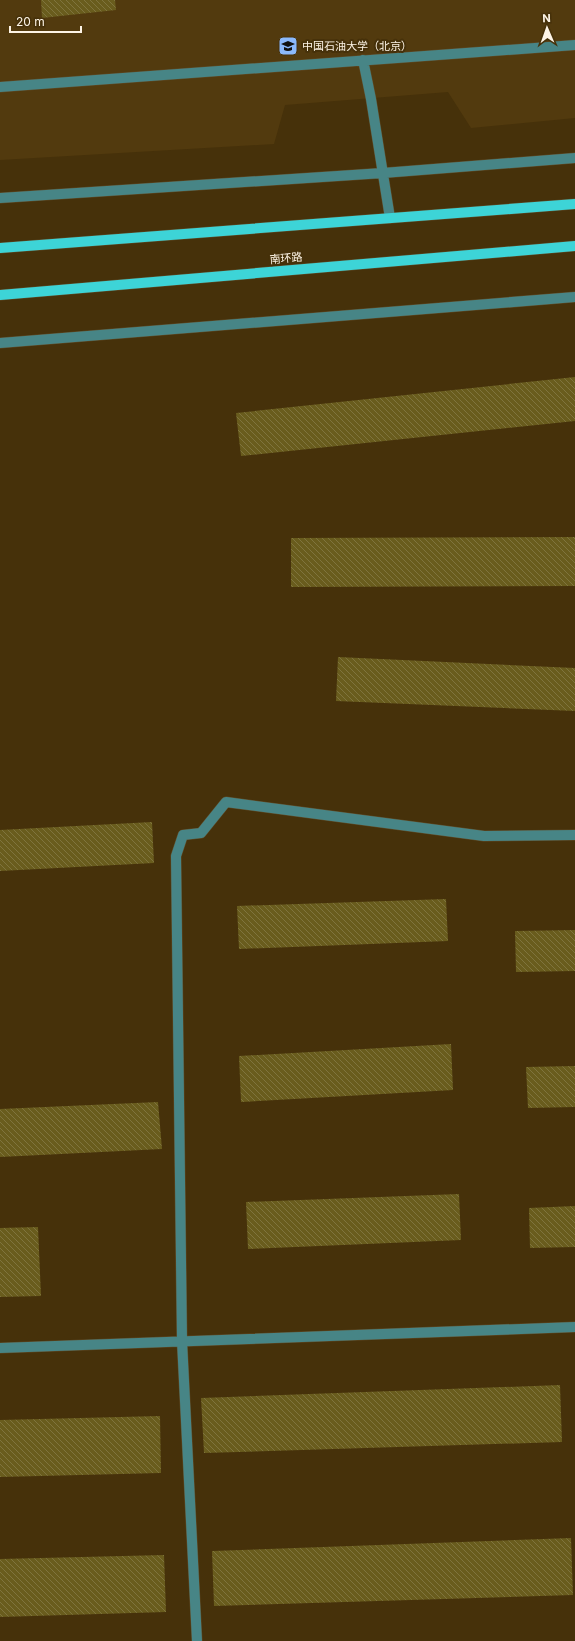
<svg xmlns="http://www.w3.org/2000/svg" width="575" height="1641" font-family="Inter,'Noto Sans SC',sans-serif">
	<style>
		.built { fill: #523a0e }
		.building { fill: url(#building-back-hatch) }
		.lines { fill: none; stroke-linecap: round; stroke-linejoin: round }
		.minor-casing { stroke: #604c29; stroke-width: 11 }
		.major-casing { stroke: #604c29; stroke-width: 11 }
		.minor { stroke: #478586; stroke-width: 10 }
		.major { stroke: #3dd4d7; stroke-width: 10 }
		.labels { text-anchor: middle; stroke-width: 4; stroke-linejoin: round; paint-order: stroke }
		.poi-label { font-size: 11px; fill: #fdf4e6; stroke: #46310a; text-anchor: start }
		.street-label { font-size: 11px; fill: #fdf4e6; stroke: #46310a }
	</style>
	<defs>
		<pattern id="building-back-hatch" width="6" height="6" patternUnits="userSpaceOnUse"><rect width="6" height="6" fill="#695c1d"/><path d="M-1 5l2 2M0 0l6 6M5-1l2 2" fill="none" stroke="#7f743e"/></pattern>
	</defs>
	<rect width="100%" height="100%" fill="#46310a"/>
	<path class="built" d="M0,0h575v118l-104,10 -23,-36 -163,13 -11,39 -274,16z"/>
	<path class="building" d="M41,0h74l1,10 -74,8z
		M575,377v44l-334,35 -5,-43z
		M575,537v49l-284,1v-49z
		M338,657l237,11v43l-239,-10z
		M152,822l2,41 -154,8v-41z
		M446,899l2,42 -209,8 -2,-43z
		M575,930v41l-59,1 -1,-41z
		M451,1044l2,46 -212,12 -2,-46z
		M575,1066v41l-47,1 -2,-41z
		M158,1102l4,47 -162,8v-48z
		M459,1194l2,46 -213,9 -2,-47z
		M575,1206v41l-45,1 -1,-40z
		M38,1227l3,69 -41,1v-69z
		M560,1385l2,57 -358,11 -3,-55z
		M160,1416l1,57 -161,4v-57z
		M571,1538l2,57 -359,11 -2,-55z
		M164,1555l2,57 -166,5v-58z"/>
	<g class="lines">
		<defs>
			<path id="minor" d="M363,60l8,39 19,119
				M0,87l575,-42
				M0,198l383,-25 192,-15
				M0,343l575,-46
				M0,1348l575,-21
				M197,1641l-15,-300 -6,-485 7,-21 18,-2 25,-31 258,34 91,-1"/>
			<path id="major" d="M0,248l575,-44
				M0,295l575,-49"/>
		</defs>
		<use href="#minor" class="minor-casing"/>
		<use href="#major" class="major-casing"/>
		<use href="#minor" class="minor"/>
		<use href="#major" class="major"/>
	</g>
	<defs>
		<symbol id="university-square" viewBox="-11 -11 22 22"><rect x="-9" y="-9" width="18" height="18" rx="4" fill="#8bb9fc" stroke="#46310a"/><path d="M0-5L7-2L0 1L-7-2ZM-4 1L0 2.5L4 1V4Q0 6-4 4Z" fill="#111"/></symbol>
	</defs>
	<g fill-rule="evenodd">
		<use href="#university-square" x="277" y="35" width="22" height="22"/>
	</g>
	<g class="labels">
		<g class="poi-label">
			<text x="302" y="50">中国石油大学（北京）</text>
		</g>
		<g class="street-label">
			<text transform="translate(286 258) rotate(-5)" y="4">南环路</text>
		</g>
	</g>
	<g transform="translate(547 28) rotate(358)" stroke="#46310a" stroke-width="3" paint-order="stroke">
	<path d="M0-3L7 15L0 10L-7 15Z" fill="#fdf4e6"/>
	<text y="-6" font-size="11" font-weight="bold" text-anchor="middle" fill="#fdf4e6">N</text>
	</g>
	<path d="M10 26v6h71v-6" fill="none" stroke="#fdf4e6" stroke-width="2"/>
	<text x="16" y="26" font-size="12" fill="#fdf4e6" stroke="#46310a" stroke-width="3" paint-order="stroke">20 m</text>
</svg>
